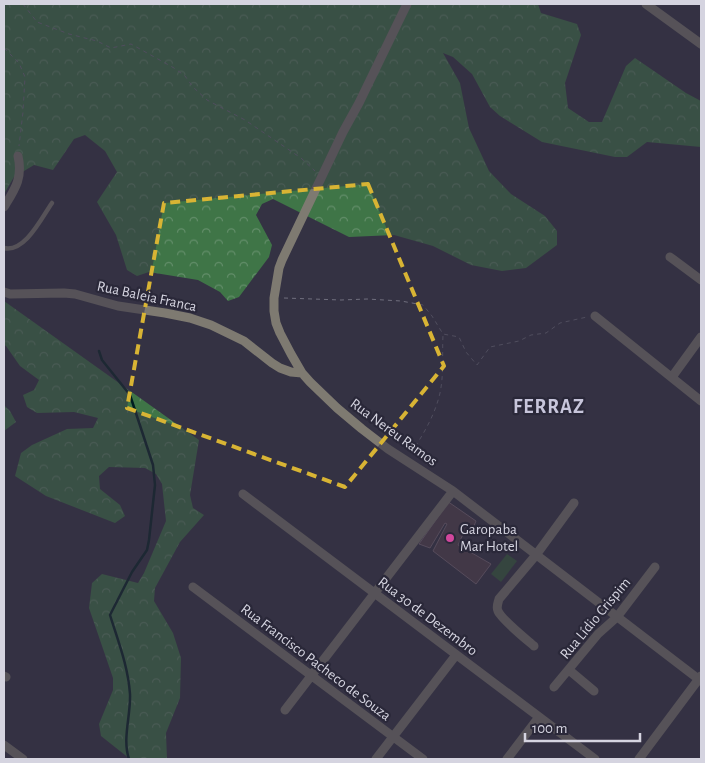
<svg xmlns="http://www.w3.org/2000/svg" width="705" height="763" font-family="'Alegreya Sans',sans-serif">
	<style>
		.forest { fill: url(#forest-crowns) }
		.park { fill: #355d3b }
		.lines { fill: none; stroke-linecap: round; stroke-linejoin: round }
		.stream { stroke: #001d21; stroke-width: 2.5 }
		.building { fill: #52414d; stroke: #7e6b78 }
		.path { stroke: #706f7e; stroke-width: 1; stroke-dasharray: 4 4; stroke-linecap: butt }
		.service { stroke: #7e7a71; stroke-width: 4.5 }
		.minor { stroke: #7e7a71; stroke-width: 9 }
		.marked { fill: none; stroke: #d8b434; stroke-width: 4; stroke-dasharray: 10 6; stroke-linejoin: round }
		.hotel-dot { fill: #d1479c; stroke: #2a2839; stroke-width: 2 }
		.labels { text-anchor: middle; stroke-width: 4.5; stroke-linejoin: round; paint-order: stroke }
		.street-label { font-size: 15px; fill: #d5d4e0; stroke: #2a2839 }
		.poi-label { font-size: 15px; fill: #d5d4e0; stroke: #2a2839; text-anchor: start }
		.district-label { font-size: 20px; font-weight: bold; letter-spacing: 1px; fill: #c7c5db; stroke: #2a2839 }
	</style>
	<defs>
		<pattern id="forest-crowns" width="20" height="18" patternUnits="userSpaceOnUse" patternTransform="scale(1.25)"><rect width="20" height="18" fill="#3f7547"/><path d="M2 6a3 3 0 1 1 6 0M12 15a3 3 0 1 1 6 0" fill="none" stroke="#638e6a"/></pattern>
	</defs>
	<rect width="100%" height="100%" fill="#343243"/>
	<path class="forest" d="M4,4h534l3,9 36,11 4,11 -16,48 3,25 21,14h13l24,-56 9,-8 51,35 15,8v46l-54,-5 -20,15h-12l-73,-15 -42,-26 -10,-9 -18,-33 -19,-17 -10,-4 17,30 9,45 20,43 22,23 34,22 12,15v14l-31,23 -24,3 -31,-6 -38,-19 -39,-11 -45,2 -76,-38 -11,5 -6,11 16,30 -3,12 -30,40 -11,4 -8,-9 -22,-12 -49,-8 -12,4 -10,-6 -11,-35 -19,-33 20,-30 -12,-21 -20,-16 -11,4 -21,31 -19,-5 -20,12 -10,17 1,-61 -1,-1z
		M4,301l195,139 -9,55 3,13 11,7 -24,27 -25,46 -1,13 19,32 8,25 -1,40 -14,35 1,26h-37l-29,-23 -2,-12 14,-34v-12l-24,-70 3,-25 10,-9 36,9 6,-10 22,-52 -4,-37 -6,-10 -11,-6 -36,-1 -10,9 1,13 20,16 5,11 -10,7 -69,-27 -31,-20 6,-23 11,-8 35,-16 26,-1 5,-10 -24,-6 -37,1 -10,-6 -4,-12 11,-5 5,-10 -19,-14 -14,-20 -2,-1z
		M4,405l6,6 6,11 -12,9z"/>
	<path class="park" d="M507,554l10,7 -16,21 -10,-8z"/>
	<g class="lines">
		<path class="stream" d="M99,351l3,9 28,35 23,70 2,20 -6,55 -2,10 -15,22 -22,43c8,26 18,51 20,79 1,21 -8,45 -1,65"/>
	</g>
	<path class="building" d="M447,501l29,20 -5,12 -6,-3 -7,15 33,19 -15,20 -43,-33 14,-27 -2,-1 -15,25 -11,-4 21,-30z"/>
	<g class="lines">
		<path class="path" d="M23,4l14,18 32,12 28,7 14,7 20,-4 43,24 11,8 8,11 14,13 38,20 56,38 14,13
			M4,48l15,15 6,14 -2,35 -4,34
			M284,298l57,2 26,-1 34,2 22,4 9,11 11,18 16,3 7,15 11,13 13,-18 29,-6 12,-6 15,-2 14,-10 27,-6
			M411,453c12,-18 24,-38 29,-60 4,-19 2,-39 3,-58"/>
		<path class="service" d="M4,248c21,5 38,-31 48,-45"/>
		<path class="minor" d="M407,4l-48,99 -16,29 -61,128 -3,8 -5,30v13l2,12 4,10 11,21 11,19 8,9 27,26 25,21 26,20 65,42 248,190
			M646,4l55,40
			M4,207c11,-18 19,-29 14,-51
			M670,257l31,23
			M4,292l6,2 54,-1 11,1 43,12 47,7 25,5 21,7 33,16 28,22 8,5 11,4 11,1
			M595,316l106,85
			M672,377l29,-40
			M243,494l352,265
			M193,587l230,172
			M534,646c-8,-7 -33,-27 -36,-35 -2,-4 0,-8 1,-12l37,-44 38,-52
			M569,670l25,21
			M4,676l2,1
			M554,687l44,-53 19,-17 38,-50
			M285,710l168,-219
			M4,745l19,14
			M376,759l80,-104
			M507,759l32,-42
			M639,759l62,-83"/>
	</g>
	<path d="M0 0H705V763H0ZM368,184l76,182 -99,121 -218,-79 37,-205z" fill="#343243" fill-opacity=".55" fill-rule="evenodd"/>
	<path class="marked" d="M368,184l76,182 -99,121 -218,-79 37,-205z"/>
	<circle class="hotel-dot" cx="450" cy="538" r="5"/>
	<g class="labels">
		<g class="street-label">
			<text transform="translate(147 296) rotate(12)" y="5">Rua Baleia Franca</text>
			<text transform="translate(394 432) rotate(36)" y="5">Rua Nereu Ramos</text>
			<text transform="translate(428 616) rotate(37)" y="5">Rua 30 de Dezembro</text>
			<text transform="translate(595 618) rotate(-50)" y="5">Rua Lídio Crispim</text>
			<text transform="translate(316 662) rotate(37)" y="5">Rua Francisco Pacheco de Souza</text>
		</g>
		<g class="poi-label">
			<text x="460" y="534">Garopaba<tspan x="460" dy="17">Mar Hotel</tspan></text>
		</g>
		<g class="district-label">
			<text x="549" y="413">FERRAZ</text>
		</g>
	</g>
	<rect width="705" height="763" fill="none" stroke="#d5d4e0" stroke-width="10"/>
	<path d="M525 733v8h115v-8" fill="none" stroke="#d5d4e0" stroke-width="2.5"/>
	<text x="532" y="733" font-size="15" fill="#d5d4e0" stroke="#2a2839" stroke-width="4" paint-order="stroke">100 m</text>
</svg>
